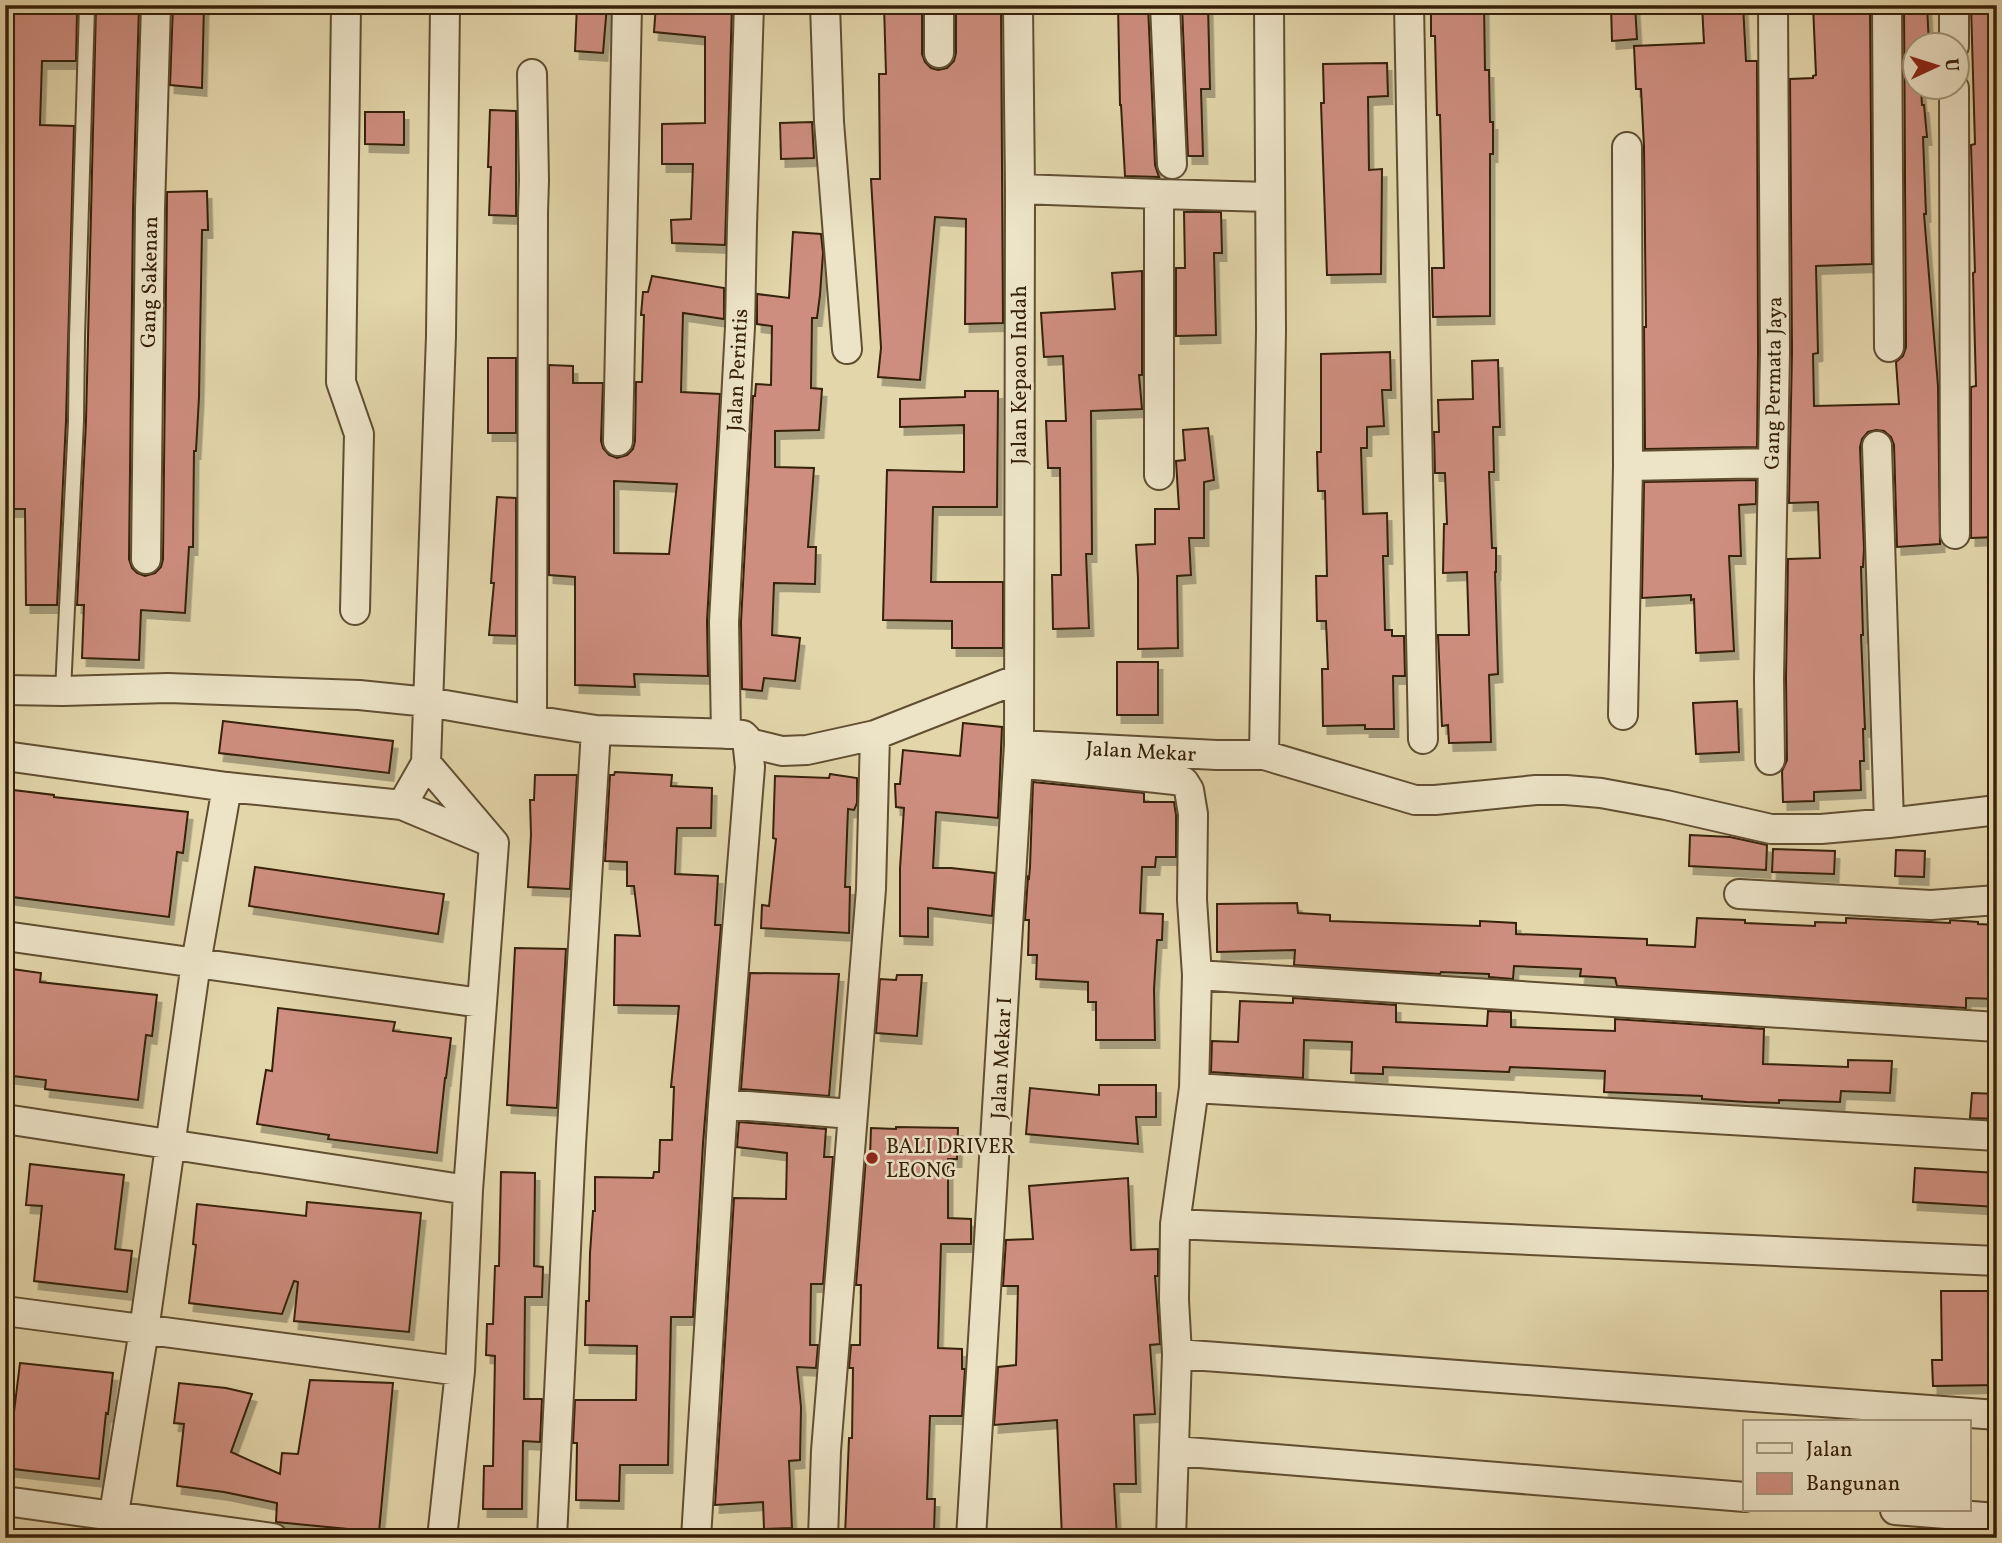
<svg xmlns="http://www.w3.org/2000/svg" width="2002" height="1543" font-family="Vollkorn,serif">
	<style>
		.building { fill: #ce8e7f; stroke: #362008; stroke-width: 2; fill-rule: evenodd; filter: url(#shadow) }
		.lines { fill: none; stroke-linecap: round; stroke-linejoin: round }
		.service-casing { stroke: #614e31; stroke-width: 18 }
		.minor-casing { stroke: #614e31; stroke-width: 32 }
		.service { stroke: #ede4c8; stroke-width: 14 }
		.minor { stroke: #ede4c8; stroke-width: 28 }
		.poi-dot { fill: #8f2418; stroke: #ede4c8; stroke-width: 2.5 }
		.labels { text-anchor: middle; stroke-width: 5; stroke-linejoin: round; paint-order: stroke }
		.street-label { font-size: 21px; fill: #362008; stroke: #ede4c8 }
		.poi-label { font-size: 21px; fill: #362008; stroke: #ede4c8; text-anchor: start }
	</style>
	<defs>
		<filter id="shadow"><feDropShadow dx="4.5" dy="8" stdDeviation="0" flood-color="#0004"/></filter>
	</defs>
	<rect width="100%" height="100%" fill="#e3d6ab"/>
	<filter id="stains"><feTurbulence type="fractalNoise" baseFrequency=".00286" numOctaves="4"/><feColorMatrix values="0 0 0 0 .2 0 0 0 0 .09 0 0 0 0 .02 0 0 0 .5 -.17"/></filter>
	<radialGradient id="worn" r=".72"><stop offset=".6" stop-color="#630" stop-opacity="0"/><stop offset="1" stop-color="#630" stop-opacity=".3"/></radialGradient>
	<path class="building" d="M173,5h31l-2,83 -32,-3z
		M577,5h30l-4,48 -28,-2z
		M656,5h76l-7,240 -53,-2 -1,-23 20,-1 2,-55h-31v-40l43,-1v-86l-51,-5z
		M884,5h38v49l3,8 6,6 7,2 9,-2 7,-7 2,-8v-48h45l2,318 -38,1 1,-105 -31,-2 -15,163 -42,-3 3,-29 -10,-169h9l-1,-105h7z
		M1118,5h30l7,160 4,12 -34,-1 -4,-71h-1z
		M1182,5h26l2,84h-9l2,67h-15z
		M1431,5h53l1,65h4l1,52h3v32h-3v162l-57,1 -1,-49h12l-4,-153h-3l-2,-79h-4z
		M1611,5h24l2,34 -25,2z
		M1702,5h41l3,56h11l1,291 -1,95 -112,2 -1,-122h2l-2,-180 -3,-58h-5l-2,-43 70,-3z
		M1813,5h57l2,259 -56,2 2,87 -5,1 1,52 85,-2 -3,-42 7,-6 3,-9 -2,-342h23l2,41h-15v42h7l1,17h2l3,32h-4l3,77h-2l14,172 2,158 -43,3 -3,-102 -3,-8 -7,-6 -8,-1 -8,2 -6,7 -2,8 4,102 -1,18h-2l2,68h-2l4,94h-2l1,32h-4l1,29 -47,2v9l-31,1 -1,-31 5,-11 -1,-82 2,-119 32,-1 -2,-56 -29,1 3,-151 -2,-273 23,-1v-2l3,-1z
		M1971,5h26v532l-26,1v-151l5,-1 -3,-113 2,-1 -4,-127 4,-1z
		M96,6h43l-6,203 -4,350 3,9 5,5 8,3 10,-3 6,-6 2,-8 4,-367 40,-1 1,39h-6l-3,167 -3,54h-2l-1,96h-4l-4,66 -44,-3 -2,50 -57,-2 2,-53h-7l9,-184z
		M5,10h24v4l48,-1 -1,48h-34l-2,64 34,1 -8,295 -9,184h-31l-1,-96h-20z
		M1387,63l1,33 -20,1 1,73 13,-1 -1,105 -54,1 -6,-172h3l-1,-39z
		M490,110l26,1v105l-27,-1 2,-48h-3z
		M365,112h39v33l-39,-1z
		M812,122l2,36 -33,1 -1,-36z
		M1184,212h37l1,41h-8l2,82 -40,1v-68h9z
		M793,232l28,2 2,19 -3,42 -3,23h-5l-1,70 11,1 -3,41 -44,1v36l39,1 -6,79h8l-1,37 -41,-1 -2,52 28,3 -5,43 -31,-3 -2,13 -20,-2 -1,-67 12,-226h2l1,-12 15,1 1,-59 -15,-2v-30l32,4z
		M1142,271v104h-3l3,34 -51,2 1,143h-6l3,74 -36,1 -1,-54h9l-1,-107h-12l-2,-47h20l-3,-65 -19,1 -3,-44 74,-4 -3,-36z
		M652,276l72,12v31l-41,-6 -2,79 39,2 -13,227 1,55 -74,-2 1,13 -60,-2v-108l-26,-2v-210l24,1v17h30l-2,58 2,7 6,7 8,3 10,-3 6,-6 2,-8 1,-59h6l2,-67h-3l2,-23h5zM614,481l63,3 -8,70 -55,-1z
		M1390,352l1,38h-9l2,36 -17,1v21h-6l2,66 24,-1 1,43h-5l2,74h7v6h12l1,40h-12l1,53h-29v-4l-42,1 -1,-57h6l-2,-48h-9l-1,-45h11l-2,-85h-7l-1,-39h4v-98z
		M488,358h28v75h-28z
		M1498,360l2,67h-7l1,45h-5l3,76h4v24h-1l3,102 -9,1 2,67 -42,1 -1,-18 -6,1 -4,-91h31l-2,-63 -24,1 1,-49h3l-2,-51h-10l-1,-41h5l-1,-32 35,-1 -1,-38z
		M965,391h33l-1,116h-64l-2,75h72v66h-51v-27l-69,-1 4,-150 77,2v-47l-64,2v-28l65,-2z
		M1208,428l6,52 -10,2v56h-15l2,37 -14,1 1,72 -40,1v-71l-2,-33 19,-1v-35h24l-3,-48 9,-1 -2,-30z
		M1756,480v24l-17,1 2,51h-12l5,95 -38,2 -2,-54 -3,1v-5l-49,3 2,-116z
		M497,497l19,1v138l-27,-1 5,-52h-3z
		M1117,662h41v53h-41z
		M1737,701l2,51 -43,2 -3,-51z
		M223,721l170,20 -4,32 -170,-20z
		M963,723l39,4 -4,91 -62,-6 -3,56h18l44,5 -3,43 -64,-8v29l-28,-1v-68l4,-60 -8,-1 -1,-23h5l3,-34 57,6z
		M615,772l57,3 -1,11 41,2 -1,40h-34l-2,46 43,2 -3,49h6l-18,218 -10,174h-22l-3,148h-48l-1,36 -43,-1 1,-57h-4l2,-43h61l1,-54 -52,-1 1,-44h3l1,-48 3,-42h2v-34l58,1 1,-6h5l1,-32h12l2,-53h-3l8,-81 -65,-1 1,-70 25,1 -6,-50h-7v-24l-22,-1 5,-86h4z
		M830,774l27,4v25l-3,7 -6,-1 -3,78h5l-1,46 -88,-5 1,-23 7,1 7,-67 -3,-1 2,-62 54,2z
		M535,775h42l-7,114 -42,-2 3,-52 -1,-35h4z
		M1033,782l111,11v9h30l2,13v42h-20l-1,10h-13l-2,46 23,1 -1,26h-5l-3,49 1,51h-59v-38h-8v-20l-52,-3 1,-24h-9l1,-35h-4l3,-43 1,1 1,-11z
		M5,789l49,6v2l134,15 -5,41 -6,-1 -8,65 -164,-21z
		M1690,835l40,2 37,8 -1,25 -77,-4z
		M1773,849l62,2 -1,23 -62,-2z
		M1896,850l29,1 -1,26 -29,-1z
		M255,867l189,27 -6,40 -189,-28z
		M1297,903l1,10 32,2v6l150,5v-5l36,2v11l131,5v6l48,2 2,-29 48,2v3l70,3v-4l31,1v-5l104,5v-3l28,2v2l19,1v74l-31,-1v10l-349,-22 -2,-8 -35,-2 1,-7 -67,-3 -1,13 -24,-2v-3l-48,-2 -1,2 -146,-9 1,-15 -78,2v-48z
		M515,948l51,1 -9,159 -50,-3z
		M5,968l36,5 -1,9 117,13 -5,41 -6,-1 -8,65 -93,-11 1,-9 -41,-5z
		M750,973l89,1 -10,122 -88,-7z
		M897,975h25l-5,61 -41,-3 4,-54 16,1z
		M1293,998l103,7v17l91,4 1,-15 23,1v15l104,4v-12l149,10 -1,35 85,3v-7l44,1 -2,32 -49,-2 -1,11 -61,-2v3l-32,-1 -45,-3v-3l-98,-4 1,-21 -95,-4 -1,5 -126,-5v7l-32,-1 1,-31 -48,-2 -1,38 -92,-6 1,-31 26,1 2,-41 53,2z
		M278,1008l117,14 -2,9 58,7 -5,40h-1l-8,75 -109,-14 1,-4 -72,-11 9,-54 6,1z
		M1099,1085h57v32h-20l2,27 -112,-10 4,-46 69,7z
		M1972,1093l25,1v25l-27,-1z
		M739,1122l87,7 -2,28h9l-10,127h-12l-1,61h8l-2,23 -19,-1 4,40 -1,53 -11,1 3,67 -28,1 -1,-27 -48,3 19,-307 52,1 1,-46 -50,-6z
		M896,1127l62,1 -1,31h-9v59l23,1v25h-30l-3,104 24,1v20h3l-3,47h-32l-3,83h8l-1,32 -51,-1v7l-38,-1 4,-98h3l1,-70h-4l2,-23h9l1,-60h-5l10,-128h4l1,-29 25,1z
		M30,1164l94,11 -9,74 17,2 -5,41 -93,-11 8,-75 -16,-1z
		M1915,1168l82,5v34l-84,-5z
		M501,1172l34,1 -1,93 9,1 -1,30h-17l-1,102h18l-2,43 -17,-1 -1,68h-39l1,-43h9l2,-110 -9,-1 1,-31h6l2,-58h4z
		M1128,1178l3,72 27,-1v27h-3l5,68 -10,1 5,69 -21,1 2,69h-22l3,54h-55l-5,-118 -63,5 4,-58 18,-2 2,-79h-15l3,-46 27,-1 -4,-53z
		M307,1202l114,11 -12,119 -115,-11 4,-39 -4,-1 -12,33 -93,-11 7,-58 -3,-1 4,-40 109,12z
		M1941,1291h56v94l-64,1 -1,-26h10z
		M20,1363l93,10 -5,41 -2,-1 -7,66 -94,-11 5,-41 2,1z
		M310,1380l83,3 -14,149 -103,-10 1,-19 -53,-11 -47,-6 7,-62 -10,-1 5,-40 47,5 26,6 -21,58 49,22 2,-21 16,1z"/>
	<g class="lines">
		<defs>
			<path id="service" d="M63,691l13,-270 1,-84 10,-330"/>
			<path id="minor" d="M346,5l-5,377 18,52 -4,176
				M825,5l4,117 18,227
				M1165,5l7,159
				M1409,5l14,734
				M1887,5l2,342
				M1954,5v41
				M939,53v-48
				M1954,88l1,446
				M1020,189l139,5v281
				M1159,194l110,3
				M618,441l9,-436
				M1877,446l12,377
				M1628,466l144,-3
				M146,559l4,-350 6,-204
				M5,690l58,1 105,-3 191,7 69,7 104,18 64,10 140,4 7,1 4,4 3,28 -27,337 -27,434
				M1623,715l5,-249 -1,-319
				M532,720l1,-508 1,-32 -2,-106
				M726,734l-2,-112 16,-295 2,-102 7,-220
				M749,743l33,8 25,-1 68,-15 143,-56
				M1019,745l198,10h47l151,45h20l101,-10h30l35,3 65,12 105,24h50l68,-6 108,-13
				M1264,755l7,-425 -2,-325
				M5,756l222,31 -31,176 -52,367 -34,208
				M1770,760l-1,-82 6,-326 -2,-347
				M1018,763l157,17 9,2 5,8 4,24 -1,86 5,75 -3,113 -19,136 -1,76 3,54 -6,184
				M227,787l175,18 24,-42
				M402,805l86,36
				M1739,894l192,11 66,-5
				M5,936l476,67
				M1197,975l800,52
				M1194,1088l803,48
				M723,1104l129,10
				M5,1119l463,71
				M1175,1224l822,37
				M5,1311l455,60
				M1177,1354l820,61
				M1175,1451l570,46
				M5,1501l268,37
				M1895,1510l102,8
				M442,1538l18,-167 8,-181 26,-347 -68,-80 15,-427 4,-331
				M552,1538l19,-393 25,-415
				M823,1538l3,-87 45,-562 4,-154
				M971,1538l48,-793 1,-556 -2,-184"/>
		</defs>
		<use href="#service" class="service-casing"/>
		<use href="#minor" class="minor-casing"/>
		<use href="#service" class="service"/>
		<use href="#minor" class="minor"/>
	</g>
	<circle class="poi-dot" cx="872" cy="1158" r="7"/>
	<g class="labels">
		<g class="street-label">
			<text transform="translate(149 282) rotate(-89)" y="7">Gang Sakenan</text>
			<text transform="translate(737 370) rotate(-87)" y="7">Jalan Perintis</text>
			<text transform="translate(1019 375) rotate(-90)" y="7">Jalan Kepaon Indah</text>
			<text transform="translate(1773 383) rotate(-89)" y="7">Gang Permata Jaya</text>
			<text transform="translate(1141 751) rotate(3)" y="7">Jalan Mekar</text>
			<text transform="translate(1001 1058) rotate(-87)" y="7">Jalan Mekar I</text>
		</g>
		<g class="poi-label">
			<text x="886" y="1153">BALI DRIVER<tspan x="886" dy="24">LEONG</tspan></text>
		</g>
	</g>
	<rect width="2002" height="1543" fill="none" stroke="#e3d6ab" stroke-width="28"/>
	<rect x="7" y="7" width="1988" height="1529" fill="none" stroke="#362008" stroke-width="3.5"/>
	<rect x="14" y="14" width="1974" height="1515" fill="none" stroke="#362008" stroke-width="2"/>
	<rect x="1743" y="1420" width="228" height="91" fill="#ede4c8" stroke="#a4967b" stroke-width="2"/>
	<rect x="1757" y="1443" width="35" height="10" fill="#ede4c8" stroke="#a4967b" stroke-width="2"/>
	<text x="1806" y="1456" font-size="21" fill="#362008">Jalan</text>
	<rect x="1757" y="1473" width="35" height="21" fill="#ce8e7f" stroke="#a4967b" stroke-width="2"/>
	<text x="1806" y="1490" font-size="21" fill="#362008">Bangunan</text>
	<g transform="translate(1936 66) rotate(86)"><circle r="33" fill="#ede4c8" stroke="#a4967b" stroke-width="2"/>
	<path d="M0-5L12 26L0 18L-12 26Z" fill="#8f2418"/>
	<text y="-10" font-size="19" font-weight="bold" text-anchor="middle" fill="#362008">U</text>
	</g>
	<rect width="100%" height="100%" filter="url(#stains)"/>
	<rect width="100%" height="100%" fill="url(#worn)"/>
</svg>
